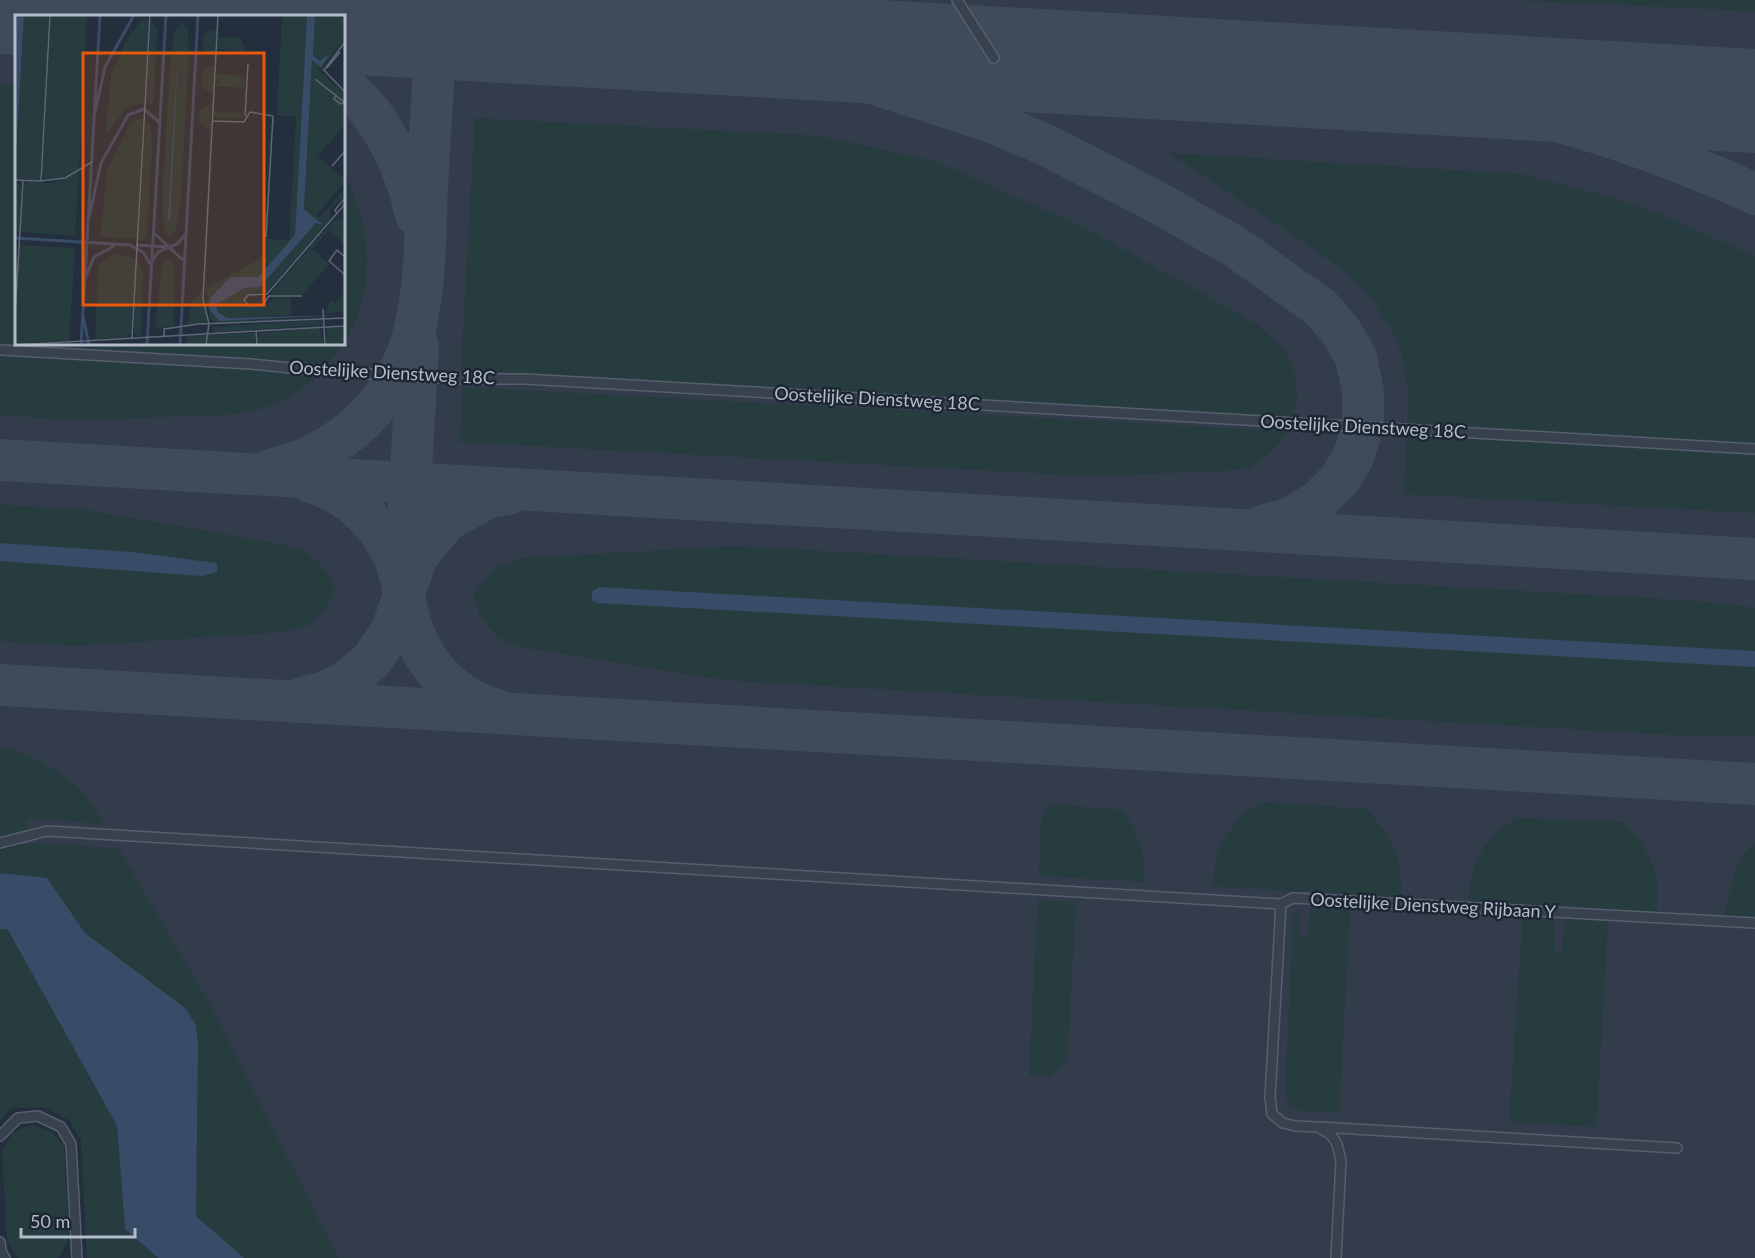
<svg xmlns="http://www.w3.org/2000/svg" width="1755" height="1258" font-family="Lato,sans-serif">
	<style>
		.airport { fill: #323c4b; fill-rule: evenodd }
		.green { fill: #263c3f }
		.water { fill: #394c67 }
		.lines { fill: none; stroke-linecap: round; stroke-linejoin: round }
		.taxiway { stroke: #3f4a5a; stroke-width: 42 }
		.runway { stroke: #3f4a5a; stroke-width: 104 }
		.service-casing { stroke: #565f6c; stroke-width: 12 }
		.service { stroke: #38414e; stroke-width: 9 }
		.labels { text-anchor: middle; stroke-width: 5; stroke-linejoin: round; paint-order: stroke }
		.street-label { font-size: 18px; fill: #b4bcc9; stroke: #1d2633 }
		.inset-river { fill: none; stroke: #394c67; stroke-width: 3 }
		.inset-road { fill: none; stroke: #5e6776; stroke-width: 1.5 }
		.view { fill: #e8590c; fill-opacity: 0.15; stroke: #e8590c; stroke-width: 3 }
		.inset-edge { fill: none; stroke: #b4bcc9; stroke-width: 3 }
	</style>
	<rect width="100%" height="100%" fill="#242f3e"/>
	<path class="airport" d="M0,0h1755v1258h-1511l-48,-42 2,-170 -113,-113 -38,-55 -47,-5zM16,16h328v328h-328z"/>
	<path class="green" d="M1511,0h244v11z
		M0,85l16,1v258h327l-14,19 -329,-20z
		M475,118l346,18 113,25 152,67 172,97 28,27 9,20 2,27 -3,19 -833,-48z
		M1168,153l352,21 79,20 68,23 88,40v187l-348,-20 1,-32 -4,-28 -8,-27 -25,-39 -23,-24 -47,-34z
		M344,172c27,55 34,117 0,171z
		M0,356l319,18 -12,11 -27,17 -29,10 -27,3 -149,5 -75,-5z
		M463,387l825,44 -10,14 -14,13 -16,10 -23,3 -136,5 -629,-34z
		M1407,435l348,20v58l-351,-19z
		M0,505l80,4 206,36c30,10 34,16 50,44l-9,18 -20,19 -24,6 -209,14 -74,-5z
		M735,546l963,55 57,7v128h-65l-965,-56 -204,-33 -23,-10 -18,-21 -6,-20c16,-27 22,-31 52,-38z
		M0,747c32,7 68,26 89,53 5,7 10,16 15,24l-78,-6 2,12 -28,6z
		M1261,802l105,7c27,28 36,48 35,88l-189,-11 5,-33 20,-34z
		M1048,804l75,6c16,25 21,43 22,72l-106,-6 1,-48z
		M1517,818l106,4 19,20 15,34v36l-188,-11c1,-10 1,-23 5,-33 7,-22 24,-39 43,-50z
		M43,843l76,6 96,164 123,245h-94l-48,-42 2,-170 -13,-38 -100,-75 -37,-55 -48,-5v-24l16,-4z
		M1755,843v74l-30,-1c4,-26 9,-56 30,-73z
		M1038,900l38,2 -9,158 -16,17 -22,-2z
		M1312,905l38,2 -11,206 -35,-2 -14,-4 -5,-13 8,-176 7,-9v29l7,1 3,-29h2z
		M1523,916l30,2v5h2v30h6l4,-29h2l1,-5 40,2 -12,206 -87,-5z
		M0,929l8,1 109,196 8,103 33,29h-71l-6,-117 -11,-20 -26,-14 -32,1 -12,12z
		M31,1125l20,6 13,15 5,94 -11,18h-40l-11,-16 -5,-90 10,-19z"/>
	<path class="water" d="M0,543l131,9 86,11v9l-16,4 -201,-15z
		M599,587l1156,64v16l-1158,-64 -5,-3v-8z
		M0,873l47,5 38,55 100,75 11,17 2,21 -2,170 48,42h-86l-33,-29 -8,-103 -109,-196 -8,-1z"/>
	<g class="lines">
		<path class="taxiway" d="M180,12l20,4
			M609,37l161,21 83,19 139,45 54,23 107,55 81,46 87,62 19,22 16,27 7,34v33l-9,31 -14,24 -22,22 -29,18 -28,7
			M1308,76c54,7 108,14 162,24 98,20 194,52 285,94
			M344,85c8,9 19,17 26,27 23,30 38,66 46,103
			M0,460l1755,99
			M271,470c71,-17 128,-70 144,-142 11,-46 10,-95 12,-141 4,-62 7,-125 11,-187
			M311,482c37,11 67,39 83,75 7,16 9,36 13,53 10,47 41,85 87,99
			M404,596l14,-250
			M0,685l1755,99
			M302,698l23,-6 19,-9 27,-22 21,-31 25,-74 29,-35 43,-24 19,-3"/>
		<path class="runway" d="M0,2l252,14
			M344,22l1411,79"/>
		<defs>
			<path id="service" d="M957,0l37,58
				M0,350l251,14 69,7 142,8h63l1230,70
				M0,843l47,-12 1234,73 12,-6 462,25
				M1281,904l-11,193 2,17 11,9 12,3 23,1 13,8 6,9 4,17 -5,97
				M1320,1127l357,21
				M0,1136l18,-18 20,-2 23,11 10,17 6,114
				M0,1242l1,9 4,7"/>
		</defs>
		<use href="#service" class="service-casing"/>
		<use href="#service" class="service"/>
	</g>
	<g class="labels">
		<g class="street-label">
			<text transform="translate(392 373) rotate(3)" y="6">Oostelijke Dienstweg 18C</text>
			<text transform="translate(877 399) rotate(3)" y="6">Oostelijke Dienstweg 18C</text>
			<text transform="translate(1363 427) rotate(3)" y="6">Oostelijke Dienstweg 18C</text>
			<text transform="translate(1433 906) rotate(3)" y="6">Oostelijke Dienstweg Rijbaan Y</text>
		</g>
	</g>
	<g transform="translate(15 15)">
		<rect width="330" height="330" fill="#242f3e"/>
		<path d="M9,0h25l-8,162 -5,3 -21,-2zM36,0h36l-8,153 -17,10 -16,2 -4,-5zM267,0h25l-12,220 -37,42h-27l-21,21 8,22 104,-2 -106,5 -6,-4 -4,-31 59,-32 1,-17 23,1 7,-123 -19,-2zM300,0h30v25l-20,23 -1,9 -8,-4 29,26v31l-27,31 24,22 3,-3v7l-29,33 4,2 25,-28v7l-16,14 3,7 -65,74 -19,3 -5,5 4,8 18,-1 10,-9 16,1 1,17 -67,3 -8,-6v-8l28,-16 15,-1 56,-64 6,3 -18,-17 8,-150 10,4 8,-9 -10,7 -7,-6zM127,4l7,1 -5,83 -18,5 -21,29 6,-62 14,-32zM136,5l6,9 -3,74h-8zM166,6l7,8 1,27 -8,145 -5,29 -7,7 -5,-7 -2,-31 8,-138 5,-32zM196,15h6l-2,27 -12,-7 1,-15zM203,22l22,1 7,13 -30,-2v-4l5,-1 -4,-1zM194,52h6l-2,27 -12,-7 1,-15zM201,59l29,2v12l-30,-2 5,-5 -4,-1zM197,89l-1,27 -12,-7 1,-15zM199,96l29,2v5l-28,1 3,-2 -5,-1zM122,104h6l-6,120 -37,-2 7,-66 23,-47zM130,105l6,6 1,23 -5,90h-8zM64,156l-4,65 -55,-4 4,-47 3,-3 26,1zM0,166l6,5 -2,46h-4zM325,204l5,4v22l-17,-15 -16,19 17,15 -27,31h-29l-1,-4 62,-71zM5,230l55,3 -6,93 -54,2zM99,238l22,5 -5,75 -5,4 -31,2 3,-73zM153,242l6,8v61l-19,2 7,-64zM122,244l6,14 -2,63 -7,-2zM187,275l5,31 -19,5 3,-22zM330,276v21l-20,1 6,-13 4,3zM307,305l-1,5 -106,7 -4,-5zM330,312v18h-19l1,-17zM305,313l4,17h-67l2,-12zM240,318l1,12h-70l1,-9z" fill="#263c3f"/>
		<path d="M2,0h7l-9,159v-126zM292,0h8l-2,40 7,6 10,-7 -9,13 -9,-7 -8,149 19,16 -7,-2 -56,64 -15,1 -28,16v8l10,6 118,-3 -126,6 -10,-12 1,-11 21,-21h27l37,-42zM164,19l-9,185 -1,1 -1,-1z" fill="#394c67"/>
		<path class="inset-river" d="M79,102l11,-50 29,-52M74,203l12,-55 27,-48 16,-6 15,13M140,219l28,26M0,223l115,7 13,7 7,12M121,230l33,2M138,245l5,-8 19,-8 8,-9M70,264l9,-22 20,-11M68,301l6,29M66,330l19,-330M132,330l19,-330M165,330l18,-330"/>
		<path class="inset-road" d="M35,0l-9,166 24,-3 27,-16M330,27l-21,28 21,22M312,53l13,-16M300,64l29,23M321,80l-2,4 7,5 4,-3M230,101l3,-52M198,106l31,1 6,-10 23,4 -7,121M317,151l13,-15M0,165l26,1M322,199l-2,-4 10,-12M330,242l-8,-7 -8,11 16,14M287,281h-33l-6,9 -14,1 -5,-6 4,-5 19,-1 78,-90M308,294l2,36M0,302l8,-137M149,321v-7l35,-5 146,-6M117,323l18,-323M0,330l241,-14M191,330l3,-21 -6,-25 15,-284M242,330l-1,-14 89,-5"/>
		<path class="view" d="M68,38h181v252h-181z"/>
		<rect width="330" height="330" class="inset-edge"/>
	</g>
	<path d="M21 1228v9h114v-9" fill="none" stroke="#b4bcc9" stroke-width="3"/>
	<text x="30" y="1228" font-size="18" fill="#b4bcc9" stroke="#1d2633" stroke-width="4.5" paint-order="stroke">50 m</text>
</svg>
